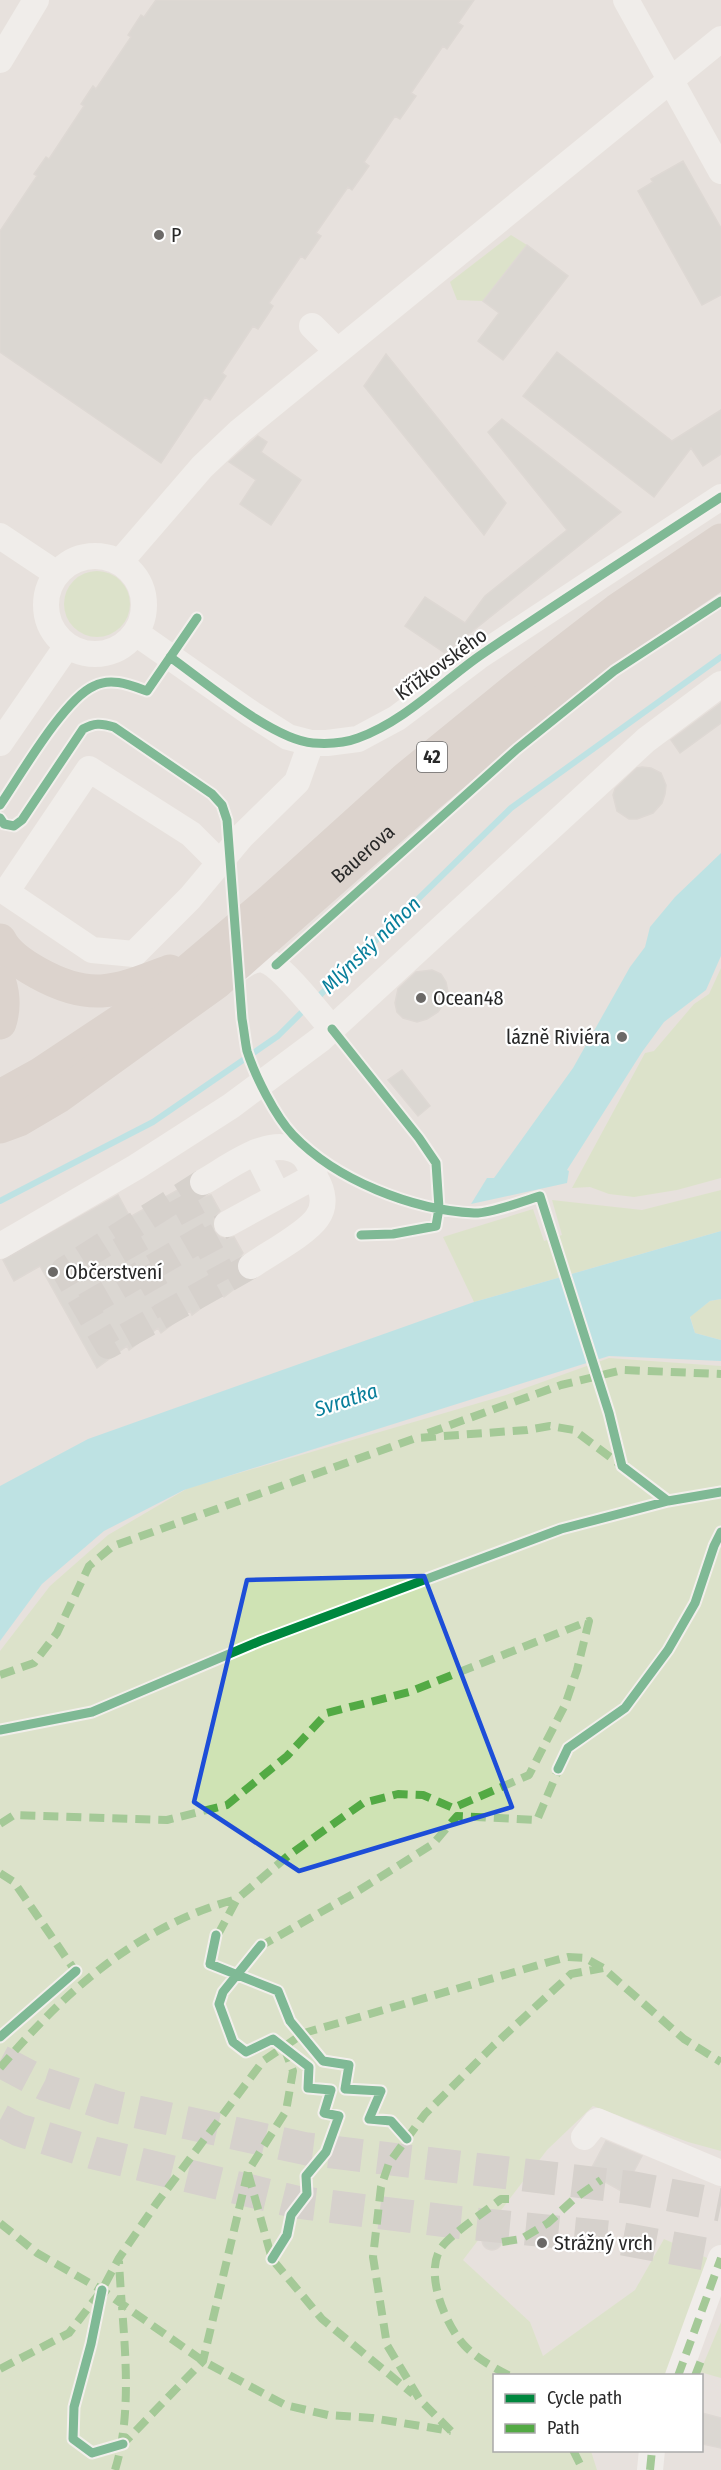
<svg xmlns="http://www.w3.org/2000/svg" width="721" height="2470" font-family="'Fira Sans Condensed',sans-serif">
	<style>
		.green { fill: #cfe3b4 }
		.water { fill: #8de2ec }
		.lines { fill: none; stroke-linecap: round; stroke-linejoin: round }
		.stream { stroke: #8de2ec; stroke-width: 6 }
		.building { fill: #cdc9c6; stroke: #d2cdc9; stroke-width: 1.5 }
		.minor-tunnel { stroke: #c1bcb9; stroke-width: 26; stroke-dasharray: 26 13; stroke-linecap: butt }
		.highway-tunnel { stroke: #c1bcb9; stroke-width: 33; stroke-dasharray: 33 16; stroke-linecap: butt }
		.minor { stroke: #fbfafa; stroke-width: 26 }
		.highway { stroke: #cec0bb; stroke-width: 33 }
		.quiet { stroke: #53aa44; stroke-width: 8; stroke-dasharray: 15 8; stroke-linecap: butt }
		.cycleway-casing { stroke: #fff; stroke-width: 13 }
		.cycleway { stroke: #00873e; stroke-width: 9 }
		.marked { fill: none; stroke: #1d4ed8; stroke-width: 4.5; stroke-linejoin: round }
		.poi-dot { fill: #6b6967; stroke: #fff; stroke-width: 2 }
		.labels { text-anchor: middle; stroke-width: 4.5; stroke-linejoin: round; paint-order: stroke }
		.shield { fill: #fff; stroke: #686868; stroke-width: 1.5 }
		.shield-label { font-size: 18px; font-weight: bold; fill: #282828 }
		.poi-label { font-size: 20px; fill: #282828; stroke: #fff; text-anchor: start }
		.street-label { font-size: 20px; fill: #282828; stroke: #fff }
		.water-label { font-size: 21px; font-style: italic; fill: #097f9b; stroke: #fff }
	</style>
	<rect width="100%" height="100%" fill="#e7e1dd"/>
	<path class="green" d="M511,235l16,10 -44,56 -26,-1 -7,-18z
		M64 604a33 33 0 1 1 66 0a33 33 0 1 1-66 0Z
		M721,968v210l-44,12 -43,7 -25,-3 -19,-7 -18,1 73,-135 9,-2 40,-47 15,-10z
		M721,1190v41l-247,71 -31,-65 90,-28 11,32 18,-6 -10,-35 90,10z
		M721,1299v41l-26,-7 -5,-17 20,-15z
		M609,1358l112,8v785l-33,-9 -95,-36 -46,44 -84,110 67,62 13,34 92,-66 29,-51 50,22 -43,114 -177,1v74l97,1 6,19h-597v-819l50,-65 58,-51 80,-47 318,-93z
		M721,2322v56l-21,-6z"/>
	<path class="water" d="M721,853v103l-15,34 -42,32 -22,30 -75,118 2,1 -2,12 -96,21 16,-26h7l79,-110 57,-101 15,-20 5,-20 25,-30z
		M721,1231v68l-11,2 -20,16 5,16 26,7v21l-112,-5 -425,134 -80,41 -62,53 -42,57v-155l88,-47 386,-137z"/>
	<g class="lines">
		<path class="stream" d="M315,1000l196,-192 210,-151
			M0,1201l153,-79 125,-86 29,-29"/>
	</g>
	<path class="building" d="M156,0h318l-16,23 5,3 -16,23 -4,-3 -32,47 5,3 -16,23 -5,-3 -31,46 5,4 -17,24 -4,-3 -32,46 5,3 -16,23 -4,-3 -32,47 4,3 -5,8 -10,15 -5,-3 -31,47 4,3 -16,24 -5,-3 -44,66 -161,-111v-121l37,-55 -3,-2 12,-17 3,2 35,-53 -3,-2 12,-18 3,3 35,-52 -3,-2 13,-20 3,2z
		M683,161l38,67v67l-19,10 -64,-114 15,-9 -2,-3z
		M527,245l41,31 -65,84 -25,-19 21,-28 -16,-12z
		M557,352l115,89 49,-31v44l-18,12 -12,-18 -37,49 -131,-101z
		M386,354l120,149 -22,32 -120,-149z
		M502,419l119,93 -176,141 -40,-27 20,-29 40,26 20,-27 82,-66 -79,-98z
		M258,436l9,6 -6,10 40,28 -30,45 -31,-21 16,-24 -27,-18z
		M721,703v20l-41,30 -9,-13z
		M642,767l9,1 10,5 5,12 -1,9 -3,9 -9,10 -16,6h-8l-12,-8 -4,-16 2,-6 22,-21z
		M432,970l9,4 5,8 2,10 -5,13 -5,7 -11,7 -10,3 -14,-4 -6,-6 -2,-9 3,-14 18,-17z
		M402,1070l28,36 -12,10 -30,-36z
		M188,1184l2,6 6,5 8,2 7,-2 9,16 -6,6v14l6,6 7,2 7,-2 9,16 -5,6 -2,9 3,7 7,5 -22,17 -3,-4 -29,22 -2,-4 -29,22 -3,-5 -29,22 -2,-4 -30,22 -57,-102 -26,15 -11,-21 115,-65 12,22z
		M606,2141l36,15 -19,36 -34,-19z
		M482 2240a10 10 0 1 1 20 0a10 10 0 1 1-20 0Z
		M702,2413l19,5v30l-19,-4z"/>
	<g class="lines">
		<path class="minor-tunnel" d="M203,1182l-139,88 44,76 143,-80
			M181,1196l45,84
			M124,1233l45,79
			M85,1306l142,-82"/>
		<path class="highway-tunnel" d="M0,2061l44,23 71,23 192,42 327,39 87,17
			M0,2120l19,10 75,23 202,49 159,20 163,16 103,19"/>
		<path class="minor" d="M626,0l95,171
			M0,60l36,-60
			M312,326l25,25
			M0,536l57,38
			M46 605a49 49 0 1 1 98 0a49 49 0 1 1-98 0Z
			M120,562l82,-95 38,-36 481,-392
			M136,633l116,81 36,23 23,6h16l31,-4 39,-21 81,-61 243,-160
			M0,743l67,-97
			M220,863l-29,-29 -102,-65 -83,123 86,58 42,4 56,-56 52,-62 55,-54 14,-39
			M234,972c9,-6 19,-15 30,-12 17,4 55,54 68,69
			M256,1152l22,44
			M203,1182c27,-15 70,-51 100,-27 5,5 10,17 13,24 7,12 10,27 1,39 -11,16 -49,36 -66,48
			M227,1224l88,-48
			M0,1246l136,-79 95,-61 90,-67 325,-299 75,-56
			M584,2137l13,-16 124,52
			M678,2376l43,-118
			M650,2470l2,-20"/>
		<g class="highway">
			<path d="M0,940c7,14 25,26 38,33 54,30 79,18 132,-2"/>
			<path d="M0,983c4,13 4,27 0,40"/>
			<path d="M0,1096l40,-22 119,-79 113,-96 134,-121 114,-93 97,-75 104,-70"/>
			<path id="s1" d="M0,1127l19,-7 39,-23 158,-114 211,-186 100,-84 107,-82 87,-59"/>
		</g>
		<path class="quiet" d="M428,1433l133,-48 62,-15 98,4
			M0,1675l34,-12 23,-30 32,-67 24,-20 303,-108 111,-8 23,-4 24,4 48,36
			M0,1824l14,-9 153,5 60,-15 60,-49 40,-43 82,-21 180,-71 -12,49 -12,35 -36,70 -76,33 -30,-13 -25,-1 -35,9 -74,52 -52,44 -22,41
			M0,1873l14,9 64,93
			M259,1947l94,-53 80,-50 24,-28 80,4 23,-54
			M0,2068c64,-76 139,-143 237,-169
			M248,2173l24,86 50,60 91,75
			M509,2199h-8c-14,11 -51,36 -60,49 -17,25 4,76 23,97 12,13 30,23 46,31
			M0,2223l37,30 65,37 101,71 82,44 43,10 44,3 79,13
			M502,2242l19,-3 27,-16 26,-24 27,-19
			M0,2369l69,-36 33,-43 17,-32 37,-54 107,-143 41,-28 245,-71 19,-5 17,1 18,10 81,71 37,23
			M678,2376l43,-118
			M695,2376l7,-18
			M451,2431l-31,-31 -33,-55 -14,-88 8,-70 8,-24 36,-49 68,-68 78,-72 32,-6
			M119,2446l4,-2 80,-83 45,-190 38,-60 7,-40 -8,-21
			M573,2450l10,20
			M115,2470c20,-65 7,-142 4,-209
			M650,2470l2,-20"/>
		<defs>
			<path id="cycleway" d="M170,657c34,24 103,83 143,86 14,1 32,0 45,-5 45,-16 82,-54 120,-81 80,-55 162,-107 243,-160
				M0,805c20,-29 64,-106 94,-119 17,-9 36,-1 53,5l50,-73
				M0,818l4,6 10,2 8,-6 61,-91c11,-6 18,-6 31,-2l98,67 10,11 5,15 15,199c2,11 3,22 5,32 8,25 28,65 46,84 43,45 119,75 181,78 15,1 50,-12 66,-17l69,217 13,53 46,35
				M276,965l241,-216 97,-78 107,-70
				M332,1029l87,109 17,25 3,45 -3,18 -43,8 -32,1
				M0,1730l92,-18 168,-71 301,-112 107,-28 53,-9
				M558,1769l10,-21 57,-40 43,-58 27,-47 19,-57 7,-14
				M216,1935l-6,29 68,27 12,30 33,40 26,4 -4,24 36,2 -12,28 22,2 16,18
				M261,1945l-38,47 -4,12 14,38 13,10 27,-13 36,28 -1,21 23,2 -7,23 15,3 -13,36 -20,24 1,18 -16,21 -4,20 -15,24
				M0,2037l76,-66
				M102,2290l-11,54 -17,63 -1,32 19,14 31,-9"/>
		</defs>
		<use href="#cycleway" class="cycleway-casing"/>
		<use href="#cycleway" class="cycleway"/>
	</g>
	<path d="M0 0H721V2470H0ZM424,1576l88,231 -213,64 -105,-69 53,-222z" fill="#e7e1dd" fill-opacity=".55" fill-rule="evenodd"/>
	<path class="marked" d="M424,1576l88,231 -213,64 -105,-69 53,-222z"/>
	<g class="poi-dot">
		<circle cx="159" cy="235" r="6"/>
		<circle cx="421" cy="998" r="6"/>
		<circle cx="622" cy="1037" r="6"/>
		<circle cx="53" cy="1272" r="6"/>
		<circle cx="542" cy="2243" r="6"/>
	</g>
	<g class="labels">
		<rect class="shield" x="417" y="742" width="30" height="30" rx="4.5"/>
		<g class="shield-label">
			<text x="432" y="763">42</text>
		</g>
		<g class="poi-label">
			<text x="171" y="242">P</text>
			<text x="433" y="1005">Ocean48</text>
			<text x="610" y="1044" text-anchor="end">lázně Riviéra</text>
			<text x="65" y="1279">Občerstvení</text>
			<text x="554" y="2250">Strážný vrch</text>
		</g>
		<g class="street-label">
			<text transform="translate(441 664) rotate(-36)" y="7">Křížkovského</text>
			<text dy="7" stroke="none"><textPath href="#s1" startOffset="456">Bauerova</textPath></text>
		</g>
		<g class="water-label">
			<text transform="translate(371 945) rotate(-44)" y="7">Mlýnský náhon</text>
			<text transform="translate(346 1400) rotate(-18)" y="7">Svratka</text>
		</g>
	</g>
	<rect x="493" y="2374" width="210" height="78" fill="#ffffff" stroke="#a9a9a9" stroke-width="1.5"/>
	<rect x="505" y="2394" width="30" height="9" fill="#00873e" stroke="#a9a9a9" stroke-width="1.5"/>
	<text x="547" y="2404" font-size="18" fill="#282828">Cycle path</text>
	<rect x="505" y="2424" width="30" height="9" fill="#53aa44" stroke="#a9a9a9" stroke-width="1.5"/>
	<text x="547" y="2434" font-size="18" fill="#282828">Path</text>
</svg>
